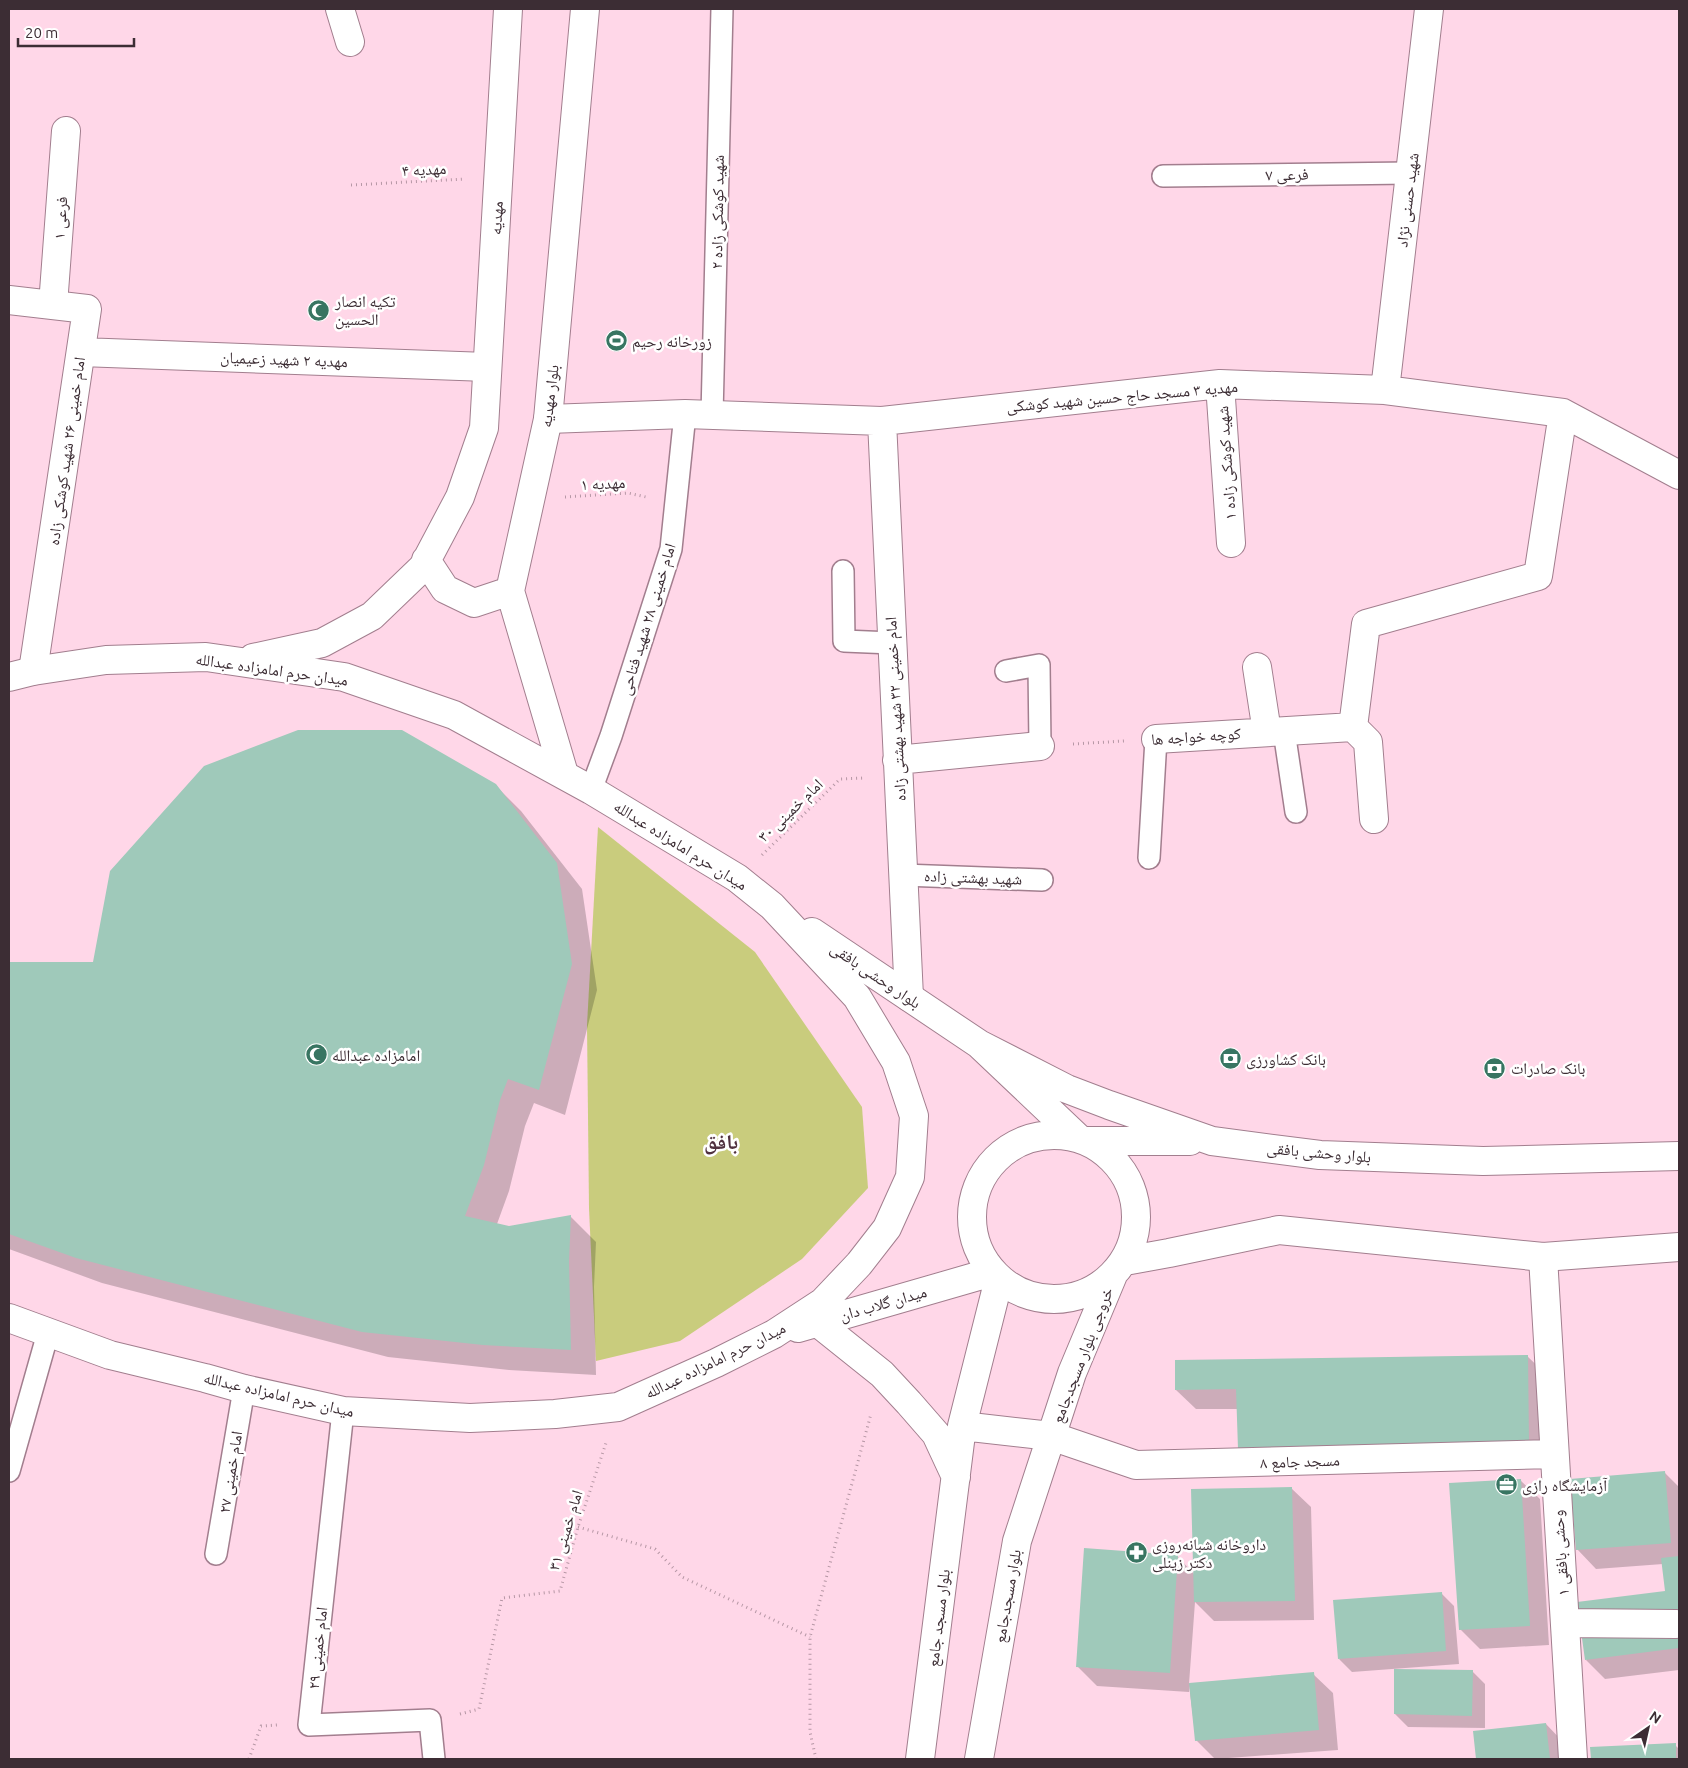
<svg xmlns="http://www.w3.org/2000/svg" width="1688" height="1768" font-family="Ubuntu,'Noto Naskh Arabic',sans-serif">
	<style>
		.green { fill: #c9cc7d }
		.shadow { fill: #0003 }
		.building { fill: #9fc9ba }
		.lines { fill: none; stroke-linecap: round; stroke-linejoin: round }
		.lane-casing { stroke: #a27e8e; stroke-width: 24 }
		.street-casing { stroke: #a27e8e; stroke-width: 30 }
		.secondary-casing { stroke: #a27e8e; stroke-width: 30 }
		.path { stroke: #b697a5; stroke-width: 3; stroke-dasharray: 1 4; stroke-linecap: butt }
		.lane { stroke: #fff; stroke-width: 21 }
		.street { stroke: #fff; stroke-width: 28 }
		.secondary { stroke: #fff; stroke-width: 28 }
		.labels { text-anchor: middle; stroke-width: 5; stroke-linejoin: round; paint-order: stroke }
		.street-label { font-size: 16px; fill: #3c2d34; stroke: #fff }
		.poi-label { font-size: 16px; fill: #3c2d34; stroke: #fff; text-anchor: start }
		.district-label { font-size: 21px; font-weight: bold; fill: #50313f; stroke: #fff }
	</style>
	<rect width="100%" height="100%" fill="#ffd7e8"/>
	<path class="green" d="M598,827l157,125 107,155 6,81 -66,71 -122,82 -84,20 -7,-153 -2,-183z"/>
	<path class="shadow" d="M495,785l26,26 61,78 15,101 -32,125 -31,-12 -9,23 -16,65 -12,33 12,3 62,-10 25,25 -2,45 2,88 -87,-5 -121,-13 -286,-74 -93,-34v-286h85z
		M1527,1356l20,19 1,88 -310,-54h-42l-20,-19z
		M1665,1473l14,14v183l-74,9 -19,-19 80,-68 -3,-28 -67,5 -19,-20z
		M1520,1480l20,19 9,146 -69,4 -20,-20z
		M1291,1488l20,19 3,113 -100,1 -19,-19 -6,82 124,-10 20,19 5,57 -123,9 -19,-19 -7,-55v7l-92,-6 -19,-19 99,-111 17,18z
		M1441,1593l13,13 5,58 -107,8 -13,-13z
		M1472,1671l13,13v44l-77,-1 -13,-13z
		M1546,1724l19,20 2,15h-90l-3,-27z
		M1675,1745l4,4v10h-87l-1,-11z"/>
	<path class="building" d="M298,730h104l94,54 61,79 15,101 -33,126 -31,-11 -8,21 -16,65 -19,51 44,10 62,-11 -2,46 2,89 -88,-5 -121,-13 -286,-74 -67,-24v-272h84l17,-91 94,-105z
		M1528,1355l1,89 -291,5 -2,-60 -61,1v-30z
		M1665,1471l6,72 -95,7 -6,-71z
		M1521,1479l9,147 -71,4 -10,-147z
		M1292,1487l3,114 -101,1 -3,-113z
		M1084,1548l94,7 -8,118 -94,-6z
		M1679,1556v92l-94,12 -8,-58 88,-11 -4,-33z
		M1442,1592l4,59 -108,8 -5,-59z
		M1394,1669l79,1 -1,46 -78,-2z
		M1314,1672l5,58 -124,11 -6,-58z
		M1546,1723l4,36h-74l-3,-28z
		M1676,1743v16h-85l-1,-12z"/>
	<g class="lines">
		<defs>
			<path id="lane" d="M1163,176l247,-3
				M712,415l10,-406
				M843,571l1,70 48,2
				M1006,671l33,-6 1,81
				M1284,731l12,81
				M591,790l20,-54 60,-187 14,-135
				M1149,858l7,-119
				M903,875l139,5
				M343,1411l-34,314 121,-5 4,39
				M9,1471l39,-138
				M216,1554l28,-165"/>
			<path id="street" d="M340,9l10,33
				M9,300l78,9 -54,362
				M53,305l13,-174
				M81,352l406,15
				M1220,384l11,159
				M1385,390l44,-381
				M548,419l137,-5 197,7 338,-37 165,6 178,23 116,62
				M882,421l27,576
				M1257,667l10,65
				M1353,727l13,-103 172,-48 25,-163
				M1353,727l15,15 6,77
				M1156,739l197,-12
				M897,760l143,-14
				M1543,1257l30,502
				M1051,1436l85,29 418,-11
				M1565,1623l111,1"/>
			<path id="secondary" d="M426,560l19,29 29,14 36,-12
				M253,658l69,-15 50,-27 51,-49 37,-70 24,-69 24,-419
				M9,677l24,-6 73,-11 100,-3 138,20 110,38 137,75 146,88 35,28 85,91 39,65 18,54 -4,61 -23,51 -28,36 -36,38 -49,32 -58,29 -98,44 -63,7 -85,4 -127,-7 -99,-22 -39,-11 -95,-23 -101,-37
				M564,774l-54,-183 38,-172 37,-410
				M812,932l167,112 98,93
				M979,1044l88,45 42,16 103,36 108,14 163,6 196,-5
				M972 1217a82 82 0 1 1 164 0a82 82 0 1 1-164 0Z
				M1086,1141h104
				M1125,1261l44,-8 110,-23 264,27 136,-10
				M817,1322l65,52 27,29 27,31 20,43
				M798,1328l194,-56
				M962,1426l89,10
				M920,1759l42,-333 37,-147
				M979,1759l38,-218 55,-168 41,-98"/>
		</defs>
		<use href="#lane" class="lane-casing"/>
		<use href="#street" class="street-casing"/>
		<use href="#secondary" class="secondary-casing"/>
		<path class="path" d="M351,185l114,-6
			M565,497l63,-4 18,4
			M1073,744l51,-3
			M762,855l78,-76 25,-1
			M578,1527l77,22 27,28 128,60
			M460,1714l19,-5 23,-111 58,-7 18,-64 28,-84
			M249,1759l12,-33 16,-1
			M816,1759l-6,-27v-95l61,-223"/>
		<use href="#lane" class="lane"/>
		<use href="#street" class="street"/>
		<use href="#secondary" class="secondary"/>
	</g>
	<defs>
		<symbol id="mosque-disc" viewBox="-11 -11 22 22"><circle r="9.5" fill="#387562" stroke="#fff"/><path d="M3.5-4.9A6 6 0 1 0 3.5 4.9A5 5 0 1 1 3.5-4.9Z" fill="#fff"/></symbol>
		<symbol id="stadium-disc" viewBox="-11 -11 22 22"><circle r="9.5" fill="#387562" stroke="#fff"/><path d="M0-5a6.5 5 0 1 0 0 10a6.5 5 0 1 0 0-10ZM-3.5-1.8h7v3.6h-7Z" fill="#fff"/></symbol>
		<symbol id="bank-disc" viewBox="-11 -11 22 22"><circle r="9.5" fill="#387562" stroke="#fff"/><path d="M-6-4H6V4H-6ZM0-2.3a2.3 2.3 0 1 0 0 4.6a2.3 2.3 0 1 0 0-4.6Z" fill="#fff"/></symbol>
		<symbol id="office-disc" viewBox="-11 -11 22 22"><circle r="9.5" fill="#387562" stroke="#fff"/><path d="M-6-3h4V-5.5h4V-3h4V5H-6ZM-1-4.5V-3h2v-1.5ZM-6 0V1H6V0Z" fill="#fff"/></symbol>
		<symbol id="pharmacy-disc" viewBox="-11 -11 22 22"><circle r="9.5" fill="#387562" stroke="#fff"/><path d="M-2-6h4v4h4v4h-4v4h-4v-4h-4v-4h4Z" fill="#fff"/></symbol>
	</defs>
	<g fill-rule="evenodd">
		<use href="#mosque-disc" x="306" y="298" width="25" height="25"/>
		<use href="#stadium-disc" x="604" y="328" width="25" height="25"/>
		<use href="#mosque-disc" x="304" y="1042" width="25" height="25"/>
		<use href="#bank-disc" x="1218" y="1046" width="25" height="25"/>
		<use href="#bank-disc" x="1482" y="1056" width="25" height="25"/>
		<use href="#office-disc" x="1494" y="1472" width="25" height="25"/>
		<use href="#pharmacy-disc" x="1124" y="1540" width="25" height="25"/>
	</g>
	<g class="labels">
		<g class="street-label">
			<text transform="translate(424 169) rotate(-3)" y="6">مهدیه ۴</text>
			<text transform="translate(1287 174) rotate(-1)" y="6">فرعی ۷</text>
			<text transform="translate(1407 200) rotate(-83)" y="6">شهید حسنی نژاد</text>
			<text transform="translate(717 212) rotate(-89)" y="6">شهید کوشکی زاده ۲</text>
			<text transform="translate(60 218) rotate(-86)" y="6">فرعی ۱</text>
			<text transform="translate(496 218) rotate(-87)" y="6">مهدیه</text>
			<text transform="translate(284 359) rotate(2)" y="6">مهدیه ۲ شهید زعیمیان</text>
			<text transform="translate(549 396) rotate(-83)" y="6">بلوار مهدیه</text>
			<text transform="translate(1122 396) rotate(-5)" y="6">مهدیه ۳ مسجد حاج حسین شهید کوشکی</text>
			<text transform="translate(66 451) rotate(-82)" y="6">امام خمینی ۲۶ شهید کوشکی زاده</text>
			<text transform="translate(1226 463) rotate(-94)" y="6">شهید کوشکی زاده ۱</text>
			<text transform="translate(603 483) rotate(-3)" y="6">مهدیه ۱</text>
			<text transform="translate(647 619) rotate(-73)" y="6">امام خمینی ۲۸ شهید فتاحی</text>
			<text transform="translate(272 669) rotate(8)" y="6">میدان حرم امامزاده عبدالله</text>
			<text transform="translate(895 709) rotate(-93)" y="6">امام خمینی ۳۲ شهید بهشتی زاده</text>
			<text transform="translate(1196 736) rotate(-4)" y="6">کوچه خواجه ها</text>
			<text transform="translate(790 810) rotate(-44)" y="6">امام خمینی ۳۰</text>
			<text transform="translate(681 845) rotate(32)" y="6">میدان حرم امامزاده عبدالله</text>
			<text transform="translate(973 877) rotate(2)" y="6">شهید بهشتی زاده</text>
			<text transform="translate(876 975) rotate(34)" y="6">بلوار وحشی بافقی</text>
			<text transform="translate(1319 1152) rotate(5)" y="6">بلوار وحشی بافقی</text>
			<text transform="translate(883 1303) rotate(-16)" y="6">میدان گلاب دان</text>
			<text transform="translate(1082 1355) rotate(-69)" y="6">خروجی بلوار مسجدجامع</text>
			<text transform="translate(715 1360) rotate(-26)" y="6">میدان حرم امامزاده عبدالله</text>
			<text transform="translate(279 1394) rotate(13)" y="6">میدان حرم امامزاده عبدالله</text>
			<text transform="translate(1300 1461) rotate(-2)" y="6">مسجد جامع ۸</text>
			<text transform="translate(230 1472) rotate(-81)" y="6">امام خمینی ۲۷</text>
			<text transform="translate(565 1530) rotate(-73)" y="6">امام خمینی ۳۱</text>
			<text transform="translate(1560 1553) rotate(-94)" y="6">وحشی بافقی ۱</text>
			<text transform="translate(1007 1596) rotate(-80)" y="6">بلوار مسجدجامع</text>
			<text transform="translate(938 1618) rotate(-83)" y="6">بلوار مسجد جامع</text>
			<text transform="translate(317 1648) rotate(-84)" y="6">امام خمینی ۲۹</text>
		</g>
		<g class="poi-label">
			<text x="335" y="307">تکیه انصار<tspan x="335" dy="18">الحسین</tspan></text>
			<text x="632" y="347">زورخانه رحیم</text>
			<text x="332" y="1061">امامزاده عبدالله</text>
			<text x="1246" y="1065">بانک کشاورزی</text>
			<text x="1511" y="1074">بانک صادرات</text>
			<text x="1522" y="1491">آزمایشگاه رازی</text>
			<text x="1152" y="1550">داروخانه شبانه‌روزی<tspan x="1152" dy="18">دکتر زینلی</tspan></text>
		</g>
		<g class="district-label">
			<text x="721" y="1149">بافق</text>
		</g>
	</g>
	<rect width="1688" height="1768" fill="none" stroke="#3c2d34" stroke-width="20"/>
	<g transform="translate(1648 1728) rotate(34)" stroke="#ffffff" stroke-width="4" paint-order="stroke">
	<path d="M0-4L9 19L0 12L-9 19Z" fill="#3c2d34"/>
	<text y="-8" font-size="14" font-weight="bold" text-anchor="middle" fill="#3c2d34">N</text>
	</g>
	<path d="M18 38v8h116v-8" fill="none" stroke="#3c2d34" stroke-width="2.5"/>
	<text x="25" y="38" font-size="15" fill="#3c2d34" stroke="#ffffff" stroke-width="4" paint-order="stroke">20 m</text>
</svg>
